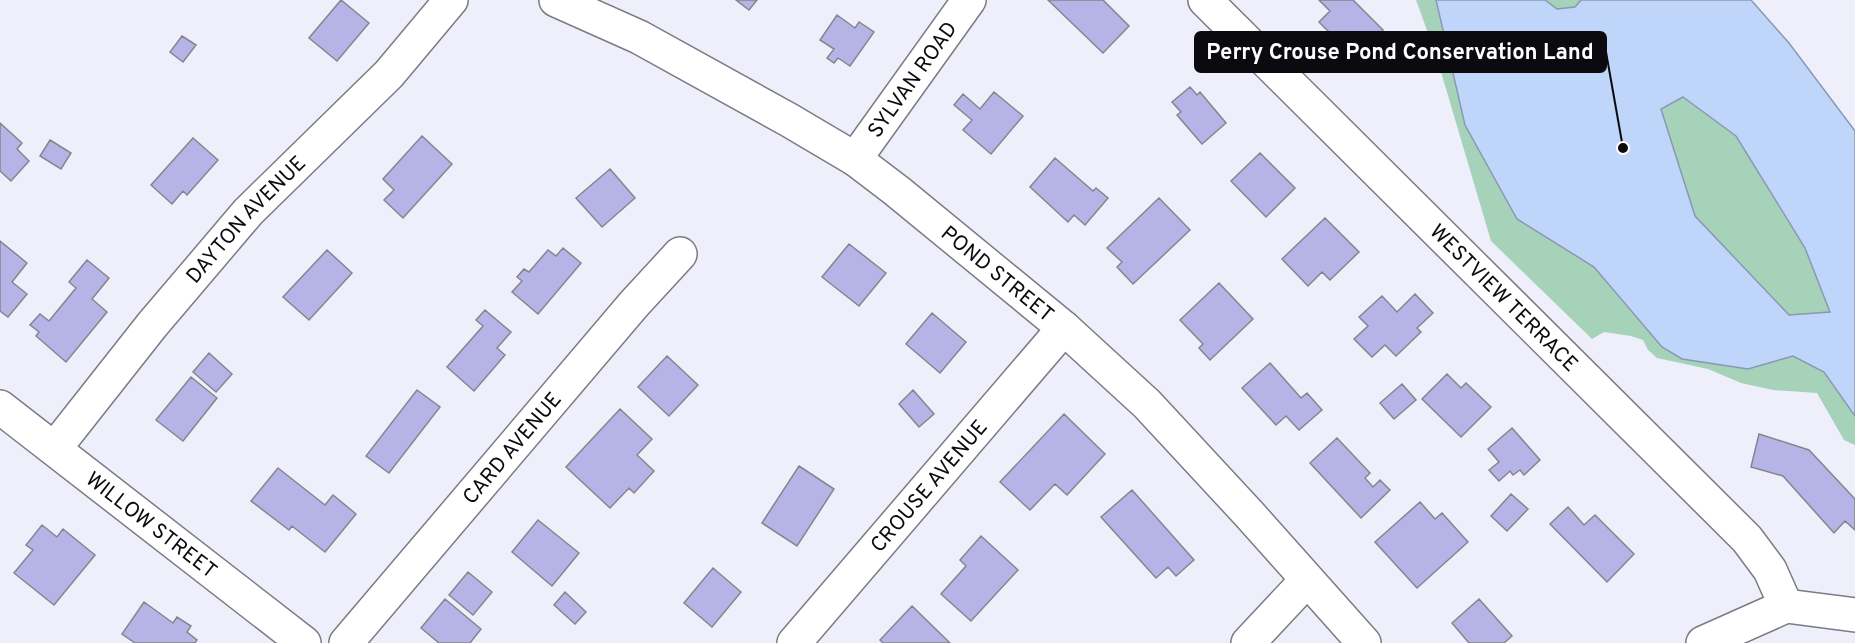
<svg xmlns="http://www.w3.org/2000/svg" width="1855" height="643" font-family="Overpass,sans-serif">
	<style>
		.green { fill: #a5d2b8 }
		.water { fill: #c0d5fa; stroke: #8a98b4; stroke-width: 1.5; fill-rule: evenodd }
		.building { fill: #b6b4e6; stroke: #85858f; stroke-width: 1.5 }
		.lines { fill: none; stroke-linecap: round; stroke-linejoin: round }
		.minor-casing { stroke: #7b7b85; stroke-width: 36 }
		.tertiary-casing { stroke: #7b7b85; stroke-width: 36 }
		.minor { stroke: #fff; stroke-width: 33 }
		.tertiary { stroke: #fff; stroke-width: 33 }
		.labels { text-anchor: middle; stroke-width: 4.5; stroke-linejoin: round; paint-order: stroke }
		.street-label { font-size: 21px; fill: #0b0b0f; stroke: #fefefe }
		.leader { fill: none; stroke: #0b0b0f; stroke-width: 2 }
		.callout-dot { fill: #0b0b0f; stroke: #fefefe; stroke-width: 2 }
		.callout { fill: #0b0b0f; stroke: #0b0b0f; stroke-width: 2 }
		.callout-label { font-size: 22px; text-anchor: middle; font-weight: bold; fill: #fff }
	</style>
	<rect width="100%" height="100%" fill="#efeffb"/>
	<path class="green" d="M1416,0h251l188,243v202l-11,-5 -27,-47 -44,-3 -32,-7 -33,-14 -51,-11 -9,-8 -5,-10 -12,-4 -27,-4 -12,7 -101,-98 -55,-186z"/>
	<path class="water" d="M1436,0h109l12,9 18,-2 6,-7h170l38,43 66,88v285l-31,-44 -31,-16 -45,13 -66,-10 -20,-12 -68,-80 -77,-48 -52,-94zM1683,97l53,39 69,112 25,64 -41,3 -94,-99 -34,-107z"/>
	<path class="building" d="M341,0l28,23 -32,38 -28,-23z
		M736,0h21l-8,10z
		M1048,0h55l26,26 -26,27z
		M1319,0h34l30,30 -28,28 -36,-36 11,-11z
		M837,15l18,13 4,-6 15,10 -24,34 -12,-8 -4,5 -7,-5 7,-9 -14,-9z
		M182,36l14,9 -13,17 -13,-10z
		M1190,87l7,8 3,-3 26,31 -24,21 -25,-29 4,-3 -9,-10z
		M994,92l29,24 -32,38 -28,-24 9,-10 -18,-15 9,-11 17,15z
		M0,123l22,20 -5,6 12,12 -18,20 -11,-10z
		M422,136l30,28 -49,54 -19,-18 10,-10 -11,-11z
		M193,138l25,22 -31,35 -4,-4 -11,13 -21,-19z
		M50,140l21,13 -10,16 -21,-13z
		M1260,153l35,35 -29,29 -35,-36z
		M1055,158l38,33 3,-3 12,10 -23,27 -11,-10 -6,7 -38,-35z
		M610,169l25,29 -33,29 -26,-29z
		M1159,198l31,32 -57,54 -16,-17 5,-5 -15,-14z
		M1325,218l34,34 -29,28 -8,-8 -14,14 -26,-27z
		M0,241l27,22 -15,19 15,12 -19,23 -8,-6z
		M849,244l37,29 -27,33 -37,-29z
		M563,248l18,15 -43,51 -26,-22 10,-11 -5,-4 7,-8 5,3 19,-22 8,6z
		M327,250l25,23 -43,47 -26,-23z
		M87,260l22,18 -17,21 15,13 -41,50 -30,-26 3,-4 -9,-7 10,-11 9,7 27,-33 -7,-6z
		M1219,283l34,36 -43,41 -11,-12 4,-4 -23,-24z
		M1415,294l18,19 -16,15 4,4 -25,24 -11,-11 -13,12 -18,-18 14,-13 -9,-9 23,-21 15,16z
		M485,310l26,22 -14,16 8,7 -31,36 -27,-24 36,-41 -7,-6z
		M932,313l34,29 -26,31 -34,-29z
		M209,353l23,21 -16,18 -23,-20z
		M667,356l31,29 -29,31 -31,-29z
		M1270,363l31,35 6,-5 15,17 -23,20 -13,-14 -10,9 -34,-37z
		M1447,374l14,14 5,-5 25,24 -30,30 -39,-38z
		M191,377l26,21 -34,43 -27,-21z
		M1402,384l14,16 -22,19 -14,-16z
		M417,390l23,17 -51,66 -23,-17z
		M913,390l21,24 -15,13 -20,-23z
		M620,409l32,30 -15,16 17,16 -20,22 -5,-5 -19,20 -44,-41z
		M1064,414l41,40 -38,41 -12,-11 -25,26 -30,-28z
		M1512,428l28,32 -16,15 -4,-5 -7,5 -3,-4 -11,10 -10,-11 10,-8 -11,-13z
		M1759,434l50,16 46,49v31l-10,-9 -11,12 -51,-57 -32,-9z
		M1337,438l33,35 -5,5 8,9 7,-7 10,10 -29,28 -51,-55z
		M799,466l35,23 -37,57 -35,-23z
		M278,468l47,37 8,-10 23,19 -31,38 -33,-26 -3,4 -38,-29z
		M1132,490l62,70 -18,16 -8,-9 -12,11 -55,-61z
		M1511,494l17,15 -21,22 -16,-15z
		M1420,502l15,17 7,-6 26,29 -51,46 -42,-46z
		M1568,507l16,18 11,-10 39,39 -27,28 -57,-58z
		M538,520l41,33 -27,33 -40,-34z
		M42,525l15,12 6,-8 32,26 -41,50 -40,-32 19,-23 -7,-5z
		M981,536l37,34 -47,51 -30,-27 25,-28 -6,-6z
		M713,568l28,24 -29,35 -28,-24z
		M468,572l24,20 -19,23 -24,-20z
		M565,592l21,20 -11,12 -21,-19z
		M445,599l36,30 -11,14h-31l-18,-15z
		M1479,599l33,37 -8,7h-35l-17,-20z
		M144,602l29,21 4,-6 14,9 -4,6 10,8 -2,3h-60l-13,-9z
		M912,606l38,37h-67l-3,-3z"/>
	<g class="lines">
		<defs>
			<g id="minor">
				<path id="s1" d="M1205,0l542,539 23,31 16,36"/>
				<path id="s2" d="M855,159l114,-159"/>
				<path id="s3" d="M0,407l304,236"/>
				<path id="s4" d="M55,448l97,-123 96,-113 141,-138 62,-74"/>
				<path id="s5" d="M346,643l288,-339 46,-50"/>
				<path id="s6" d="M794,643l270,-315"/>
				<path d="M1248,643l59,-63"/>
				<path d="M1703,643l83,-37 69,9"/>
			</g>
			<g id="tertiary">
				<path id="s7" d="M556,0l83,37 150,83 66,39 42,32 167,137 83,76 102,110 115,129"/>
			</g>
		</defs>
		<use href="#minor" class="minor-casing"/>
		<use href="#tertiary" class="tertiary-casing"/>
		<use href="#minor" class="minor"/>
		<use href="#tertiary" class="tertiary"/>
	</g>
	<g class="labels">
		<g class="street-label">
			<text dy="7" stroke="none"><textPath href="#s2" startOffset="98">SYLVAN ROAD</textPath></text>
			<text dy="7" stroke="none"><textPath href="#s4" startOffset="298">DAYTON AVENUE</textPath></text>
			<text dy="7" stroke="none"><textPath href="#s7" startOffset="522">POND STREET</textPath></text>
			<text dy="7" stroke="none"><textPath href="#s1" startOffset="422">WESTVIEW TERRACE</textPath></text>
			<text dy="7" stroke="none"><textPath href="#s5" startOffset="256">CARD AVENUE</textPath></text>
			<text dy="7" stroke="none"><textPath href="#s6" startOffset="207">CROUSE AVENUE</textPath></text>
			<text dy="7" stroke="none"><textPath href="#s3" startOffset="192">WILLOW STREET</textPath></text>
		</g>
	</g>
	<path class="leader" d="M1623 148L1606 52"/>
	<circle class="callout-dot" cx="1623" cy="148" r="6"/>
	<rect class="callout" x="1195" y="32" width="411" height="40" rx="6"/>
	<g class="callout-label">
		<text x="1400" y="59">Perry Crouse Pond Conservation Land</text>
	</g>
</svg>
